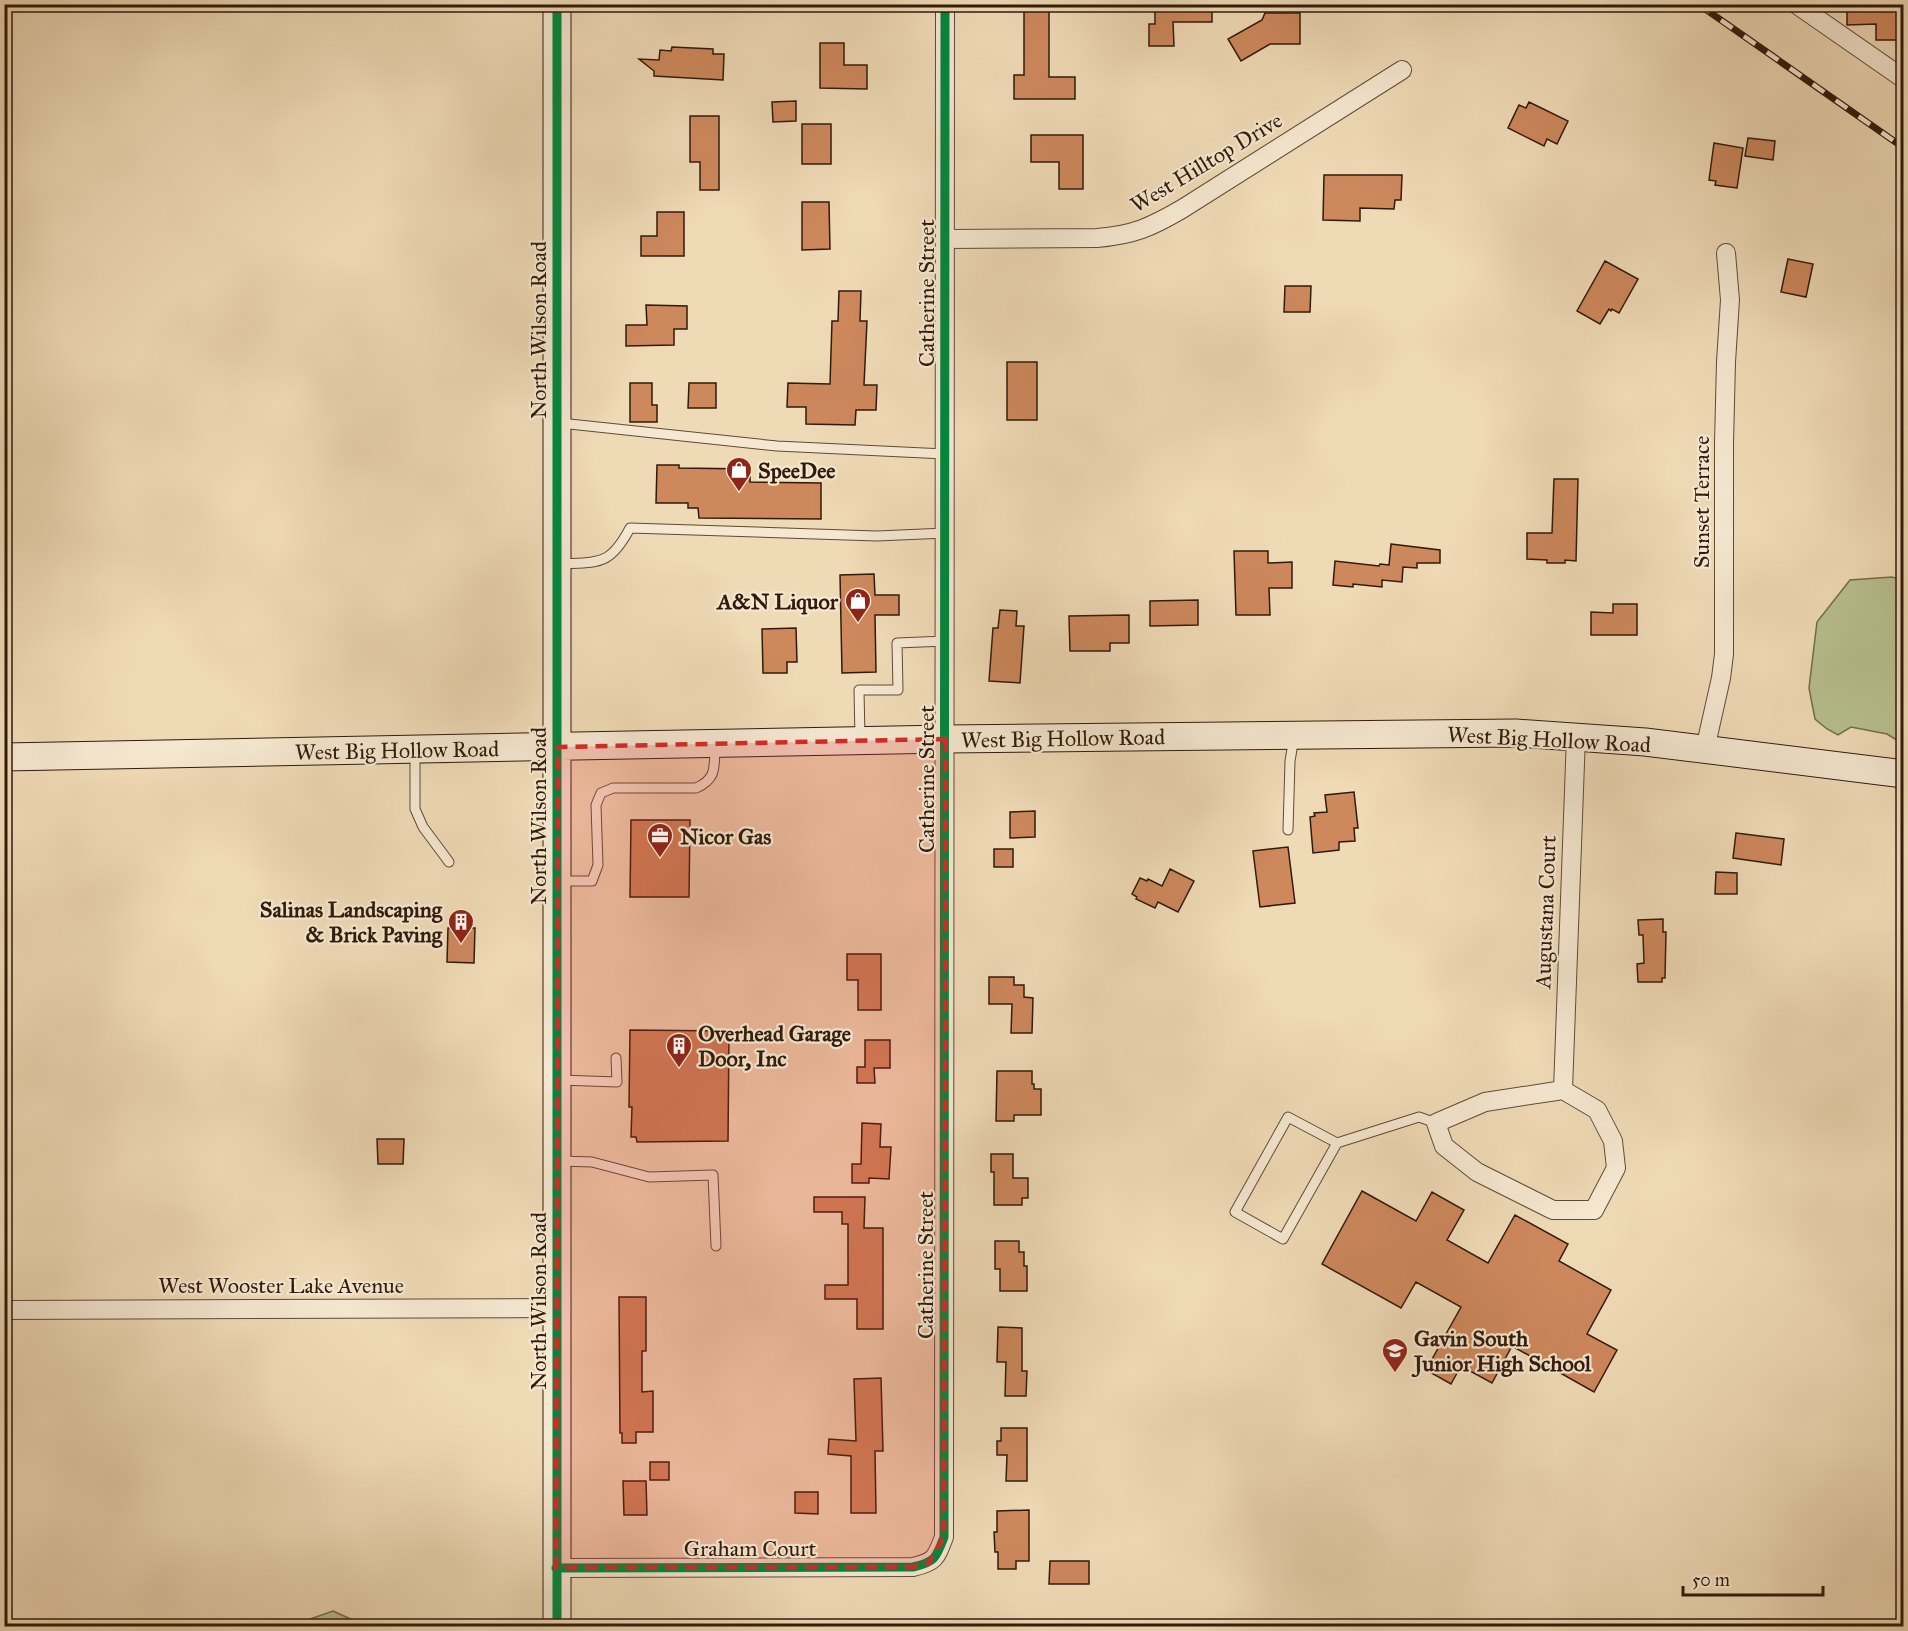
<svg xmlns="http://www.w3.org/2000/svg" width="1908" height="1631" font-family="'IM FELL Great Primer',serif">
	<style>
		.green { fill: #b7c08f; stroke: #746d4d; stroke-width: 1.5 }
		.building { fill: #cd885c; stroke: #311a0b; stroke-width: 1.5 }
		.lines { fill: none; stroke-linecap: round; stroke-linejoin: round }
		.lane-casing { stroke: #604a36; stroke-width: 11 }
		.street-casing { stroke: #604a36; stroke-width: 20 }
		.secondary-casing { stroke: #311a0b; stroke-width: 29 }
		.lane { stroke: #f5e7d0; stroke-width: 9 }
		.street { stroke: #f5e7d0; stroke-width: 18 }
		.secondary { stroke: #f5e7d0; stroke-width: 27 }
		.rail-casing { stroke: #311a0b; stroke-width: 7 }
		.rail { stroke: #f5e7d0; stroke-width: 4.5; stroke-dasharray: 14; stroke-linecap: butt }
		.cycleway-casing { stroke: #f5e7d0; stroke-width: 13 }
		.cycleway { stroke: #00873e; stroke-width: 9 }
		.marked { fill: #d62828; fill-opacity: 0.2; stroke: #d62828; stroke-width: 4.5; stroke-dasharray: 12 8; stroke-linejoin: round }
		.labels { text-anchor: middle; stroke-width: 4.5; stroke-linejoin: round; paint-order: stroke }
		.street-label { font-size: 22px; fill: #311a0b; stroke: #f5e7d0 }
		.poi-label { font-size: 22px; font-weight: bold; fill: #311a0b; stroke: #f5e7d0; text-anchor: start }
	</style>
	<rect width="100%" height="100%" fill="#efdab6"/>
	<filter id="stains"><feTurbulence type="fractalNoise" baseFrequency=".00333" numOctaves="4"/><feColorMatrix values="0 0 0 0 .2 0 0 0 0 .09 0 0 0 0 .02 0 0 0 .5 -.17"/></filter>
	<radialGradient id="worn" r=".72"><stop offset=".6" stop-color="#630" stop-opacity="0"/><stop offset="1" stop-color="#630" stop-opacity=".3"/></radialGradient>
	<path class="green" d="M1892,577l11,4v163l-16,-10 -36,-7 -13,8 -11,-6 -12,-10 -6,-31 8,-66 33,-42z
		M333,1611l33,15h-133h57z"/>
	<path class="building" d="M1024,4h25v73h26v22h-61v-24h10z
		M1155,4h57v18h-39l1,24h-25v-22h6z
		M1880,4h24v36h-28v-16l-29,1v-19z
		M1265,13h35v31h-30l-29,17 -13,-22 34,-19z
		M820,43h24v22h23v24l-47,-1z
		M672,47l41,2v5h11l-1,26 -69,-4v-5l-15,-12 20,1 1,-10 11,1z
		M796,101v20l-23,1 -1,-20z
		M1529,102l39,19 -11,23 -10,-5 -3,7 -36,-18 11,-23 7,3z
		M690,116h29v74h-19v-28h-10z
		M802,124h29v40h-29z
		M1031,135h52v54h-24v-27h-28z
		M1748,138l27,3 -2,19 -28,-4z
		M1714,143l29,5 -6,40 -22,-3 1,-4 -7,-1z
		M1324,175h78l-1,25h-6l-1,9 -34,-1v13l-37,-1z
		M802,202h27l1,47 -28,1z
		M657,212h27v44h-43v-20h16z
		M1788,259l25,5 -7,33 -25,-5z
		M1605,261l33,18 -19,34 -7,-4 -1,2 -2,-2 -9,15 -23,-13z
		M1285,286h26l-1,26h-26z
		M839,291h22l-1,30h7l-3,64h13l-1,25h-20l-1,15 -49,-1v-17h-19l1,-24 42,1 2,-63h6z
		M646,305l41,1v23h-13v16l-48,1v-21h21z
		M1007,362h30v58h-30z
		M630,383h22v22h5v17h-27z
		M689,383h27v25h-28z
		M657,465h22v3l71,1v13l71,1v36l-122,-1 -1,-10h-10v-5h-32z
		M1554,479h24l-2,82 -11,-1v3h-18v-3l-20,-1v-26h25z
		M1391,544l49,6v13h-23v5l-14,-1 -1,15 -20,-2v7l-29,-3v3l-20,-2 2,-24 44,5 1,-2 9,1z
		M1234,551h34v12l24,-1v26h-23l1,27h-34z
		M874,574l1,21h24v20h-24l1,57 -34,1 -2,-98z
		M1198,600v25l-48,1v-25z
		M1613,604h24v31h-46v-23l22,1z
		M1000,610l17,1 -1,15h8l-4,57 -31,-2 4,-53h5z
		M1129,615v28h-19v8h-40l-1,-35z
		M796,628l1,34h-10v11h-24l-1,-44z
		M1354,792l4,36h-4l1,13 -16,1v8l-26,3 -3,-36 5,-1 -1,-3 13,-1 -2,-17z
		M1035,811v26l-25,1v-26z
		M631,820h59l-1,77h-59z
		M1736,833l48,6 -3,26 -48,-7z
		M1288,847l7,56 -35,4 -7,-56z
		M994,849h19v18h-19z
		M1170,869l24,12 -16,31 -20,-10 -3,6 -19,-9 1,-2 -5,-3 8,-16 7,3 1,-2 14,7z
		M1716,872l21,1v21h-22z
		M1663,919v13h3l-1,46h-3v4h-24l-1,-18 7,-1 -1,-28h-4l-1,-15z
		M448,928h27l-1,35 -27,-1z
		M847,954h34v56h-23v-30h-11z
		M989,977h25v8h10v12l9,1 -1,35h-21l1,-29h-23z
		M630,1030l99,1 -1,110 -91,1 -1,-5h-5l1,-30h-3z
		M865,1040h25v28h-16l1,15h-18v-16h8z
		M997,1071h35v13h2v5h7v26h-27v6h-18z
		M862,1123l19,1 -1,23h11l-2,32 -20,-1v5h-17v-19h9z
		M377,1139h27l-1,25h-25z
		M991,1154h22v24h15v20h-6v7h-28v-33h-3z
		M1362,1191l54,30 16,-29 32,18 -17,30 41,23 27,-48 53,29 -9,17 52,29 -24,44 30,16 -23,42 -82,-46 -20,37 -31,-17 -10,18 -25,-14 35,-63 -45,-25 -15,26 -79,-44z
		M814,1197h51l-1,31h19v101h-26v-30h-32v-14h23v-61h-6v-12h-28z
		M995,1241h24v11h5v14h3v25h-27v-22h-5z
		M619,1297h27v54h-4v41l11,-1v41h-17v11h-14v-10h-2z
		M998,1327l24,1v43h5l-1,25h-21l1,-34h-9z
		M881,1378l2,73h-8l1,62h-25v-57l-23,-2 1,-15 27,2 -2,-62z
		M1001,1428h26v53h-21l1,-26h-10v-14h4z
		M650,1462h19v18h-19z
		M623,1481h23l1,34h-23z
		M795,1492h23v22l-23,-1z
		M1029,1510v51h-13v8h-18v-17h-3l-1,-20h3v-21z
		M1050,1561h39v23h-40z"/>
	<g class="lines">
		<defs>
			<path id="lane" d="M560,423l217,23 168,8
				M560,564c39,-2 50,2 70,-36l247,8 69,-3
				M860,738l-1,-48h39l-1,-47 49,-2
				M415,752v57l8,18 26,35
				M1288,830l2,-69 4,-24
				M560,881h32l6,-16 -2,-60 5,-12 12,-5h83c21,-9 18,-21 19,-41
				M560,1080l57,2 -1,-24
				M1337,1143l-49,-26 -53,95 48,27 54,-96 82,-26 17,6
				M560,1161l32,1 57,15 64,-2 3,71"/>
			<path id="street" d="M1796,4l108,75
				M945,239l152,-1c37,-3 54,-11 85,-29l220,-139
				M1705,749l16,-71 3,-24v-211l2,-81 4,-62 -4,-47
				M1563,1090l34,20 16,31 3,27 -22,42h-41l-76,-38 -33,-26 -8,-23 49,-21z
				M1563,1090l13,-354
				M4,1310l553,-2
				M556,1568l357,-1c22,-5 23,-9 31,-30l1,-1533"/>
			<path id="secondary" d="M4,757l942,-18 570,-6 129,9 259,32
				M557,1626v-1622"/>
		</defs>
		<use href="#lane" class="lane-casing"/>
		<use href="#street" class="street-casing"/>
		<use href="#secondary" class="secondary-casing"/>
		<use href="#lane" class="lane"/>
		<use href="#street" class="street"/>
		<use href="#secondary" class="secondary"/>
		<defs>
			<path id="rail" d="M1698,4l206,144"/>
		</defs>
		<use href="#rail" class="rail-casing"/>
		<use href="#rail" class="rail"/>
		<defs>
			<path id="cycleway" d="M556,1568l357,-1c22,-5 23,-9 31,-30l1,-1533
				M557,1626v-1622"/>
		</defs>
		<use href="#cycleway" class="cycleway-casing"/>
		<use href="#cycleway" class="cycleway"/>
	</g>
	<path class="marked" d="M946,739l-2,798 -15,26 -16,4 -357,1 2,-821z"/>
	<defs>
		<symbol id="shop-pin" viewBox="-11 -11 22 30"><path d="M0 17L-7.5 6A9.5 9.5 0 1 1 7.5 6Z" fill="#8f2418" stroke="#f5e7d0"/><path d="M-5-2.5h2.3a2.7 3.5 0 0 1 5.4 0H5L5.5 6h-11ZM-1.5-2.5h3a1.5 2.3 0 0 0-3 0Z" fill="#fff"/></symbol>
		<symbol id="office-pin" viewBox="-11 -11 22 30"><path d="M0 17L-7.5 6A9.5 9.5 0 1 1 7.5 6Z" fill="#8f2418" stroke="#f5e7d0"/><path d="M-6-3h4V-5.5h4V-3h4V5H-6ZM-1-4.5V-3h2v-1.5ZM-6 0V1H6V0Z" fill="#fff"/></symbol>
		<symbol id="building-pin" viewBox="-11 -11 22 30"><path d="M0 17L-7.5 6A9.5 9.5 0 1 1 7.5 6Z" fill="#8f2418" stroke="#f5e7d0"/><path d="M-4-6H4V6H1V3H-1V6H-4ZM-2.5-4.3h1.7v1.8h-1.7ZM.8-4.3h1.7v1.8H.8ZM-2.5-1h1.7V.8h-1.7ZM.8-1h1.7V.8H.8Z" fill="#fff"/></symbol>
		<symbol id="school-pin" viewBox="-11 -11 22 30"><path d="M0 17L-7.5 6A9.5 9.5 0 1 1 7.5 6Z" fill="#8f2418" stroke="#f5e7d0"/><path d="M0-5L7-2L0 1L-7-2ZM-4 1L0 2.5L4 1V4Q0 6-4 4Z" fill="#fff"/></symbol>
	</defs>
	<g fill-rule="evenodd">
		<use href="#shop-pin" x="724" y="455" width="30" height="40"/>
		<use href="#shop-pin" x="843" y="586" width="30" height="40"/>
		<use href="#office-pin" x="645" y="821" width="30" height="40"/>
		<use href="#building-pin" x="446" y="907" width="30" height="40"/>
		<use href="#building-pin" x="664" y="1031" width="30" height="40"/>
		<use href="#school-pin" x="1380" y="1336" width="30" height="40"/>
	</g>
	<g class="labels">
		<g class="street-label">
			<text transform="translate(1206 162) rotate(-31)" y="8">West Hilltop Drive</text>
			<text transform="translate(926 293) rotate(-90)" y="8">Catherine Street</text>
			<text transform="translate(538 330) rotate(-90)" y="8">North Wilson Road</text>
			<text transform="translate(1701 502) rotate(-90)" y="8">Sunset Terrace</text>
			<text transform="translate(1063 738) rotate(-1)" y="8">West Big Hollow Road</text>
			<text transform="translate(1549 739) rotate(3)" y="8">West Big Hollow Road</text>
			<text transform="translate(397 750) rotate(-1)" y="8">West Big Hollow Road</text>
			<text transform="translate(926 779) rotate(-90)" y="8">Catherine Street</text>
			<text transform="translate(538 816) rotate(-90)" y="8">North Wilson Road</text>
			<text transform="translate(1545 912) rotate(-88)" y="8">Augustana Court</text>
			<text transform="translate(925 1265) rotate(-90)" y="8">Catherine Street</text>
			<text x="281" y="1293">West Wooster Lake Avenue</text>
			<text transform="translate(538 1301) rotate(-90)" y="8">North Wilson Road</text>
			<text x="750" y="1556">Graham Court</text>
		</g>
		<g class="poi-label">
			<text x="758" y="478">SpeeDee</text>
			<text x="838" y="609" text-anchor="end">A&amp;N Liquor</text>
			<text x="680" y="844">Nicor Gas</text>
			<text x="442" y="917" text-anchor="end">Salinas Landscaping<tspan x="442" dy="25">&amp; Brick Paving</tspan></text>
			<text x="698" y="1041">Overhead Garage<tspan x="698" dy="25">Door, Inc</tspan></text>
			<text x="1414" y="1346">Gavin South<tspan x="1414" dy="25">Junior High School</tspan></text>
		</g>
	</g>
	<rect width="1908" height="1631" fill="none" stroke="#efdab6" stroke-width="24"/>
	<rect x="6" y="6" width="1896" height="1619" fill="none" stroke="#311a0b" stroke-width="3"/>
	<rect x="12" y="12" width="1884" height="1607" fill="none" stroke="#311a0b" stroke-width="1.5"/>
	<path d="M1683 1586v9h140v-9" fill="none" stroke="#311a0b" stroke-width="3"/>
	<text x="1692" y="1586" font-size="18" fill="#311a0b" stroke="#f5e7d0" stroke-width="4.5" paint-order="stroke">50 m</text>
	<rect width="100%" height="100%" filter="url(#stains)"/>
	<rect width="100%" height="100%" fill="url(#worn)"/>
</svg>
